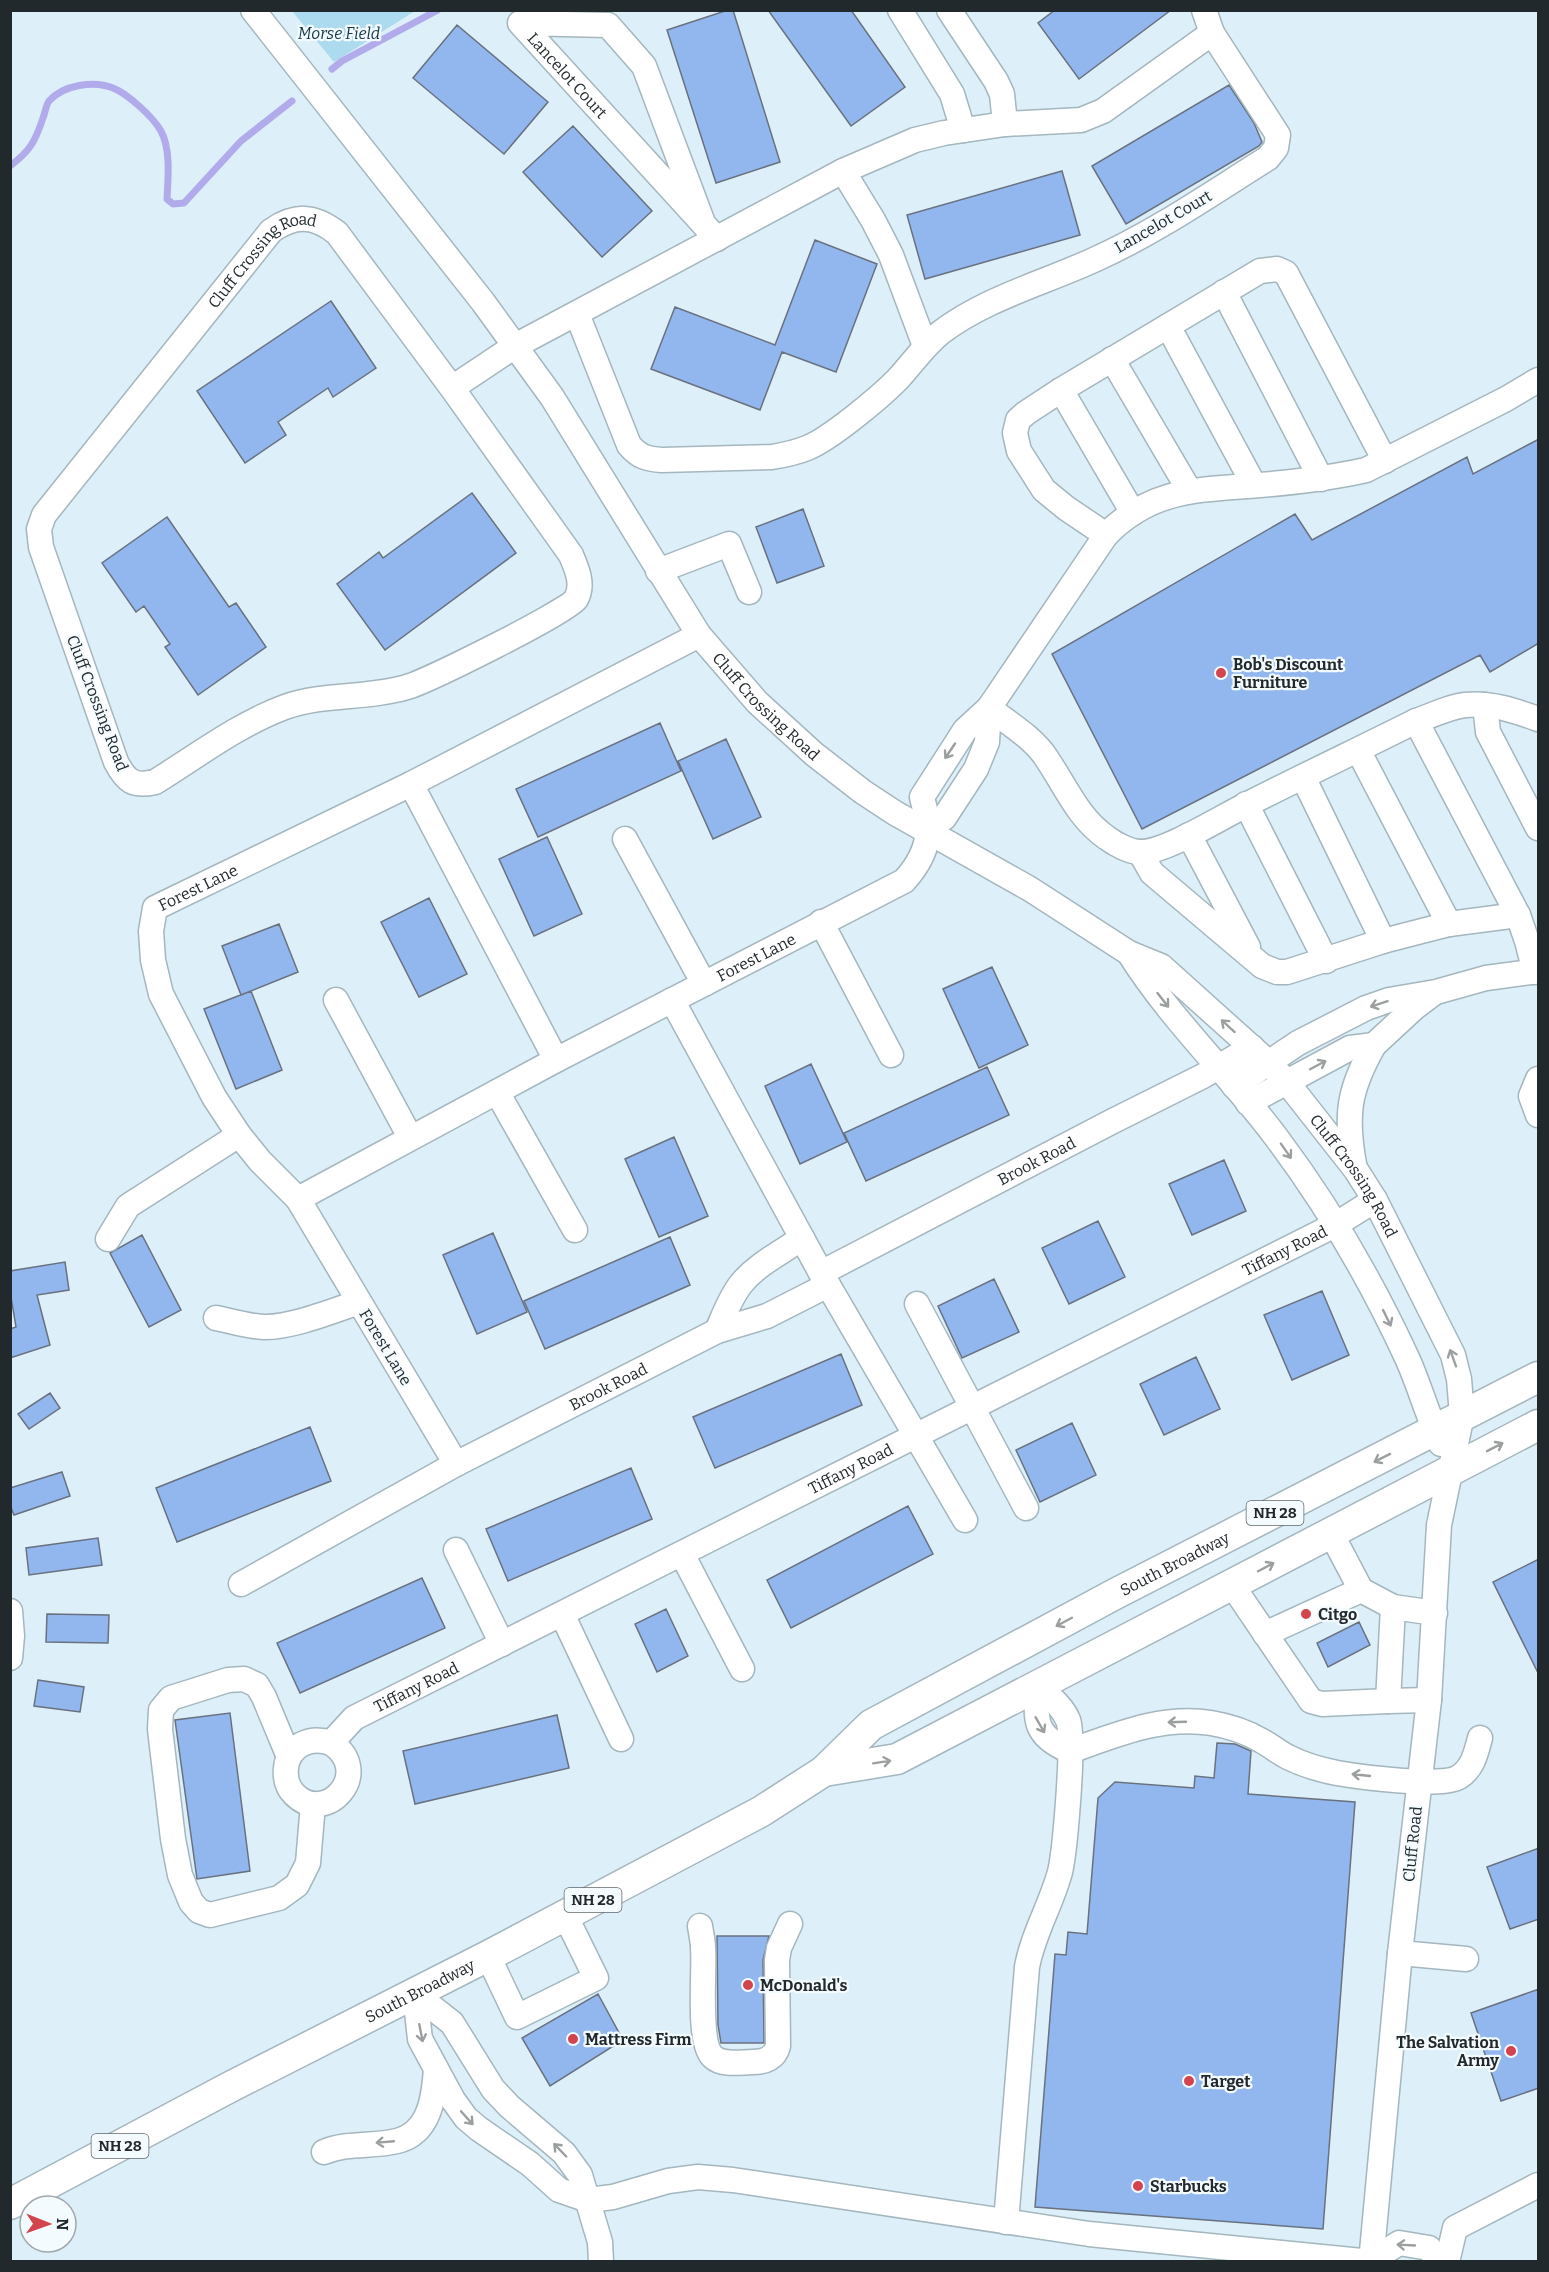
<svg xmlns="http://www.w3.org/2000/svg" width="1549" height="2272" font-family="Bitter,serif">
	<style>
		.green { fill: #acdaef }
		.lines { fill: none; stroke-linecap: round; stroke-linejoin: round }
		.stream { stroke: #b2abeb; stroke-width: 7 }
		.building { fill: #92b7ef; stroke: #69717f; stroke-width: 1.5 }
		.minor-casing { stroke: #a4b6be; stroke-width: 27 }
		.major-casing { stroke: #a4b6be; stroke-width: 33 }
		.minor { stroke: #fff; stroke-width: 24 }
		.major { stroke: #fff; stroke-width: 30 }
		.oneway { stroke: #9c9fa0 }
		.poi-dot { fill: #d4444e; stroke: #f3fbff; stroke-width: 2 }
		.labels { text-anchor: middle; stroke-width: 4.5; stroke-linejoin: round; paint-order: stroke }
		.shield { fill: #f3fbff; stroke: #61686b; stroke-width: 1.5 }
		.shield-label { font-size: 15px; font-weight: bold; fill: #22292c }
		.park-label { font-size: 16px; font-style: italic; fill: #143846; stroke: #f3fbff }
		.street-label { font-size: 16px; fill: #22292c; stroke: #f3fbff }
		.poi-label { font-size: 16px; font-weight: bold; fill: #22292c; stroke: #f3fbff; text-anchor: start }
	</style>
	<rect width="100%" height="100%" fill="#ddf0f9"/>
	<path class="green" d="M292,11h123l-81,51z"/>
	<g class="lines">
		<path class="stream" d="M332,69l10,-8 96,-51
			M10,166c20,-15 25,-24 33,-48 2,-5 3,-13 6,-17 14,-16 45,-21 64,-13 15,6 40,29 48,43 10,19 7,47 6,68l6,5 11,-1 57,-62 51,-40"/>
	</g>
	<path class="building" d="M728,10h5l47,152 -64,21 -49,-153z
		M768,10h83l54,77 -54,39z
		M1055,10h116l-92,69 -41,-56z
		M457,25l91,77 -44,52 -91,-76z
		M1229,85l25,38 8,19 -3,4 -133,78 -34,-58z
		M573,126l79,85 -50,46 -79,-85z
		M1062,171l18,64 -155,44 -18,-64z
		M815,240l62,24 -41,108 -54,-20 -22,58 -109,-41 24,-62 100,38z
		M331,301l45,67 -43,29 -5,-9 -50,34 8,13 -41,28 -48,-72z
		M1539,439v204l-49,29 -10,-17 -338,174 -90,-175 243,-140 17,26 155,-83 6,17z
		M472,493l44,60 -131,97 -48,-66 42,-32 4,6z
		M803,509l21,57 -47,17 -21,-56z
		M167,517l62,90 7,-4 30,44 -68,48 -33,-48 5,-3 -26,-38 -8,6 -34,-49z
		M660,723l21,48 -143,66 -22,-48z
		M726,739l35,78 -48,22 -35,-78z
		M547,837l35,77 -48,22 -35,-77z
		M429,898l38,76 -48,23 -38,-75z
		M279,924l19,48 -57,23 -19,-49z
		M992,967l36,78 -49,23 -36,-79z
		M251,991l31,79 -46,19 -32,-80z
		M811,1064l36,78 -47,22 -35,-78z
		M987,1067l22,48 -143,66 -22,-48z
		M674,1137l34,79 -49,21 -34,-78z
		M1224,1160l22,51 -54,24 -23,-51z
		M1098,1221l27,56 -56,27 -27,-56z
		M493,1233l34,79 -50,22 -34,-79z
		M142,1235l39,75 -32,17 -39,-74z
		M670,1237l20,48 -145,64 -21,-48z
		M65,1262l4,28 -32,5 13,50 -40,13v-29l6,-2 -6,-36v-20z
		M994,1279l25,53 -57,26 -24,-52z
		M1322,1291l27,64 -57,25 -28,-65z
		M841,1354l21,51 -147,63 -22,-51z
		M1196,1357l24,52 -56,26 -24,-51z
		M50,1393l10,15 -31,21 -11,-15z
		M1072,1423l24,52 -56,27 -24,-52z
		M310,1427l21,54 -154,61 -21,-54z
		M631,1468l21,51 -144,62 -22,-52z
		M62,1472l8,24 -56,19 -4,-10v-17z
		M908,1506l25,48 -142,74 -24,-48z
		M98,1538l4,27 -73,10 -3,-27z
		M1539,1559v116l-46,-93z
		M422,1578l23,50 -145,65 -23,-50z
		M666,1609l22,47 -31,16 -22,-48z
		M47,1614l62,1 -1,28 -62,-1z
		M1359,1622l11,23 -42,22 -11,-24z
		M38,1680l46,7 -4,25 -46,-6z
		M230,1713l20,158 -53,8 -22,-159z
		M557,1715l12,53 -154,36 -12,-53z
		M1217,1743l18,1 16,7 -3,43 107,8 -32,427 -288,-22 20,-253 11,1 2,-23 19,2 11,-136 17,-16 79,6 1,-12 19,2z
		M1539,1848v71l-29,10 -23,-62z
		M717,1936h52l-6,24 1,83h-43l-3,-18z
		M1539,1989v99l-38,13 -30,-88z
		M598,1994l25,46 -73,46 -28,-48z"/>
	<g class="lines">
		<defs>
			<g id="minor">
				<path id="s1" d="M253,10l230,292 69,95 147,238 58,67 57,52 49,38 32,21 135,76 99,64 32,13 108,97 17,18 70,89 19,30 78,155 6,24 3,36 -23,110 -10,175 -29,253 -29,309"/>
				<path d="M900,10l52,84 11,36"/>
				<path d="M949,10l47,71 6,13 3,30"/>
				<path d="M1204,10l8,23"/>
				<path d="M843,171l30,49 18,35 34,91"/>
				<path id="s2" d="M703,223l-59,-157 -36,-41 -88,-2 197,216"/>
				<path d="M1224,292l97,187"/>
				<path d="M1168,326l86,159"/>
				<path d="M1112,359l77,131"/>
				<path id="s3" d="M452,388l119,167c6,14 13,30 5,44 -9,13 -148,82 -169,88 -40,12 -83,6 -122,20 -46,17 -88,49 -130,75 -22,5 -29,-1 -39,-20l-75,-215 -2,-18 5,-14 227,-284c24,-17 43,-16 66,2l115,155 63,-42 328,-175 72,-31 29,-7 61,-9 76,-4 22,-9 109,-78 66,102 -2,13 -8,10c-56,35 -112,74 -172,101 -52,24 -110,39 -156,74 -17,14 -28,31 -43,47 -18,18 -67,59 -90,68 -12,5 -23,7 -35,9l-110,3c-15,-1 -23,-3 -33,-15l-52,-131"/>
				<path d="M1061,390l72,123"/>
				<path d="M1106,535l-40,-27 -22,-18 -25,-39 -4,-18 3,-13 8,-7 35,-23 199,-119 17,-2 9,4 99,188"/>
				<path d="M658,571l71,-27 20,48"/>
				<path d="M1485,705l3,27 50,96"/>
				<path d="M989,708c19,15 45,30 58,51 19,28 31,59 60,79 8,6 23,14 33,14 25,1 83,-36 108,-48 55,-28 112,-55 168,-83 15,-5 32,-14 49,-16 25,-3 51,6 73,14"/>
				<path d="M1416,721l102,194 9,26 8,31"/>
				<path d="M1358,750l91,174"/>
				<path d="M1303,777l80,164"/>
				<path d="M411,784l145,276"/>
				<path d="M1246,804l80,157"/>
				<path d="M928,830l16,-12 32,-49 11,-27 2,-34"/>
				<path d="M1189,835l59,112"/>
				<path d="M625,839l79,145"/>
				<path d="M1140,852l12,21 110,93 15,6h10l96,-31 66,-17 69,-9"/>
				<path d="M821,922l70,133"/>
				<path d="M1129,953c42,67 100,121 147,184 52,69 96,145 132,223 12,27 20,57 33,84"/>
				<path d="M336,1000l74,137"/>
				<path d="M672,1000l149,273 144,247"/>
				<path d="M1538,1079l-7,17 7,19"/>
				<path d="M1234,1086l64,-43 68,-35 23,-8 47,-8 50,-14 52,-7"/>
				<path d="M497,1092l78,138"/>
				<path d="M1248,1103l102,-55 24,-3 40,-37 20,-15"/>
				<path d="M1354,1164c-9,-50 -5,-75 20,-119"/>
				<path id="s4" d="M298,1199l258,-139 348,-179c13,-14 23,-31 24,-51 1,-10 -4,-23 -6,-33l43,-67 24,-22 117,-173c46,-47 93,-45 154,-50 36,-3 71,-7 106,-15l140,-71 32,-19"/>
				<path d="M108,1239l20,-33 111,-71"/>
				<path id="s5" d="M821,1273l292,-152 90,-45 49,-29"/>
				<path d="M917,1304l109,204"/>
				<path d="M216,1318c15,3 31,8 47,9 27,1 70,-16 96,-25"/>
				<path d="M717,1331c7,-16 13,-33 24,-47 15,-19 41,-32 61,-46"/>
				<path id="s6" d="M456,1464l-158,-265 -38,-38 -21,-26 -25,-38 -53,-103 -8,-34 -2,-29 4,-23 256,-124 288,-149"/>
				<path d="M1331,1533l30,57 32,17 42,6"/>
				<path d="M456,1550l46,94"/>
				<path d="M682,1554l60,115"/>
				<path id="s7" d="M241,1584l215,-120 261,-133 50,-15 61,-31"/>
				<path d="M1232,1585l79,116 11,3 66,-3"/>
				<path d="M1393,1607l-5,94 41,-1"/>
				<path d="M10,1611l2,25 -2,22"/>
				<path d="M562,1614l59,125"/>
				<path d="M1265,1634l96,-44"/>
				<path d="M1038,1686c-3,35 -4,50 32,65 46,-16 91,-36 141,-28 18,3 36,9 51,18 10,5 18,13 28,17 14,7 32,12 47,15 23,4 105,15 122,4 14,-9 17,-24 21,-39"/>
				<path id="s8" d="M331,1743c44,29 -5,84 -37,51 -7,-7 -9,-16 -8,-26 2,-23 25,-32 45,-25l23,-25 981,-493 40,-25"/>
				<path d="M289,1757l-25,-60 -7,-12 -13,-6 -16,1 -57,18 -10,12 -1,19 13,110 7,36 11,27 8,9 11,4 69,-17 18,-13 11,-22 5,-59"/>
				<path d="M700,1926c1,7 3,15 3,22 2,23 -6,95 10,109 10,9 28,5 40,5 12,0 22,-4 25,-16l-1,-86 2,-12 11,-24"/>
				<path d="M1400,1953l66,6"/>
				<path d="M488,1956l29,61 79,-39 -31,-63"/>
				<path d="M415,1994l5,45 33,61 13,18 13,11 51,35 29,26 29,10 25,-3 55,-16 30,-4 35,3 356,54 283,28"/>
				<path d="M415,1994l37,29 41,66 16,17 55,47 16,22 20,67 1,20"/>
				<path d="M324,2152c24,-10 49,-5 73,-11 33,-8 37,-44 39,-72"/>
				<path d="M1006,2222l21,-255c6,-33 24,-62 33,-95 5,-22 15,-133 8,-152 -6,-14 -19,-24 -30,-34"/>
				<path d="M1371,2261l28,-18 30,5 10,14"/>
				<path d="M1447,2262l8,-34 83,-43"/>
			</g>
			<g id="major">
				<path d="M824,1771l73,-12 641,-334"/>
				<path id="s9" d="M10,2204l220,-117 258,-131 274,-145 62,-40 47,-46 244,-131 423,-217"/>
			</g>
		</defs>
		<use href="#minor" class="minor-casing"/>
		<use href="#major" class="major-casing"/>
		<use href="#minor" class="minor"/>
		<use href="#major" class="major"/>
	</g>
	<defs><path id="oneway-shaft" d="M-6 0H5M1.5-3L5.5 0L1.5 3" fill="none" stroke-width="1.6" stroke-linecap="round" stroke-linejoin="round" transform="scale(1.5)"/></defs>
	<g class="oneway">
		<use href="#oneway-shaft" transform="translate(950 751) rotate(124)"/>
		<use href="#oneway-shaft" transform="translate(1163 1000) rotate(52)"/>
		<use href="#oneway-shaft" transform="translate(1379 1004) rotate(162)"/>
		<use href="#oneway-shaft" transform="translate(1228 1026) rotate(-138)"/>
		<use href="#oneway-shaft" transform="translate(1318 1065) rotate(-28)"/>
		<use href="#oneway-shaft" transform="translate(1286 1151) rotate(55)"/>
		<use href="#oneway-shaft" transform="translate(1387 1318) rotate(64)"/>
		<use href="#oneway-shaft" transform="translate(1453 1358) rotate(-110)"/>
		<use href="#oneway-shaft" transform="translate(1495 1447) rotate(-27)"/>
		<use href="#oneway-shaft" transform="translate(1382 1458) rotate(153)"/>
		<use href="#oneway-shaft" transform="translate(1266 1567) rotate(-28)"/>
		<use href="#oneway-shaft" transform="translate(1064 1622) rotate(152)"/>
		<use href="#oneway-shaft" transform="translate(1177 1722) rotate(178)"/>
		<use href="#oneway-shaft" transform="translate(1040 1725) rotate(60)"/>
		<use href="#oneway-shaft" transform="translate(882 1762) rotate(-9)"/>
		<use href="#oneway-shaft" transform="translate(1361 1775) rotate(-174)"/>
		<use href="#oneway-shaft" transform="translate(421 2033) rotate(79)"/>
		<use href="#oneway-shaft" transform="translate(467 2118) rotate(48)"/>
		<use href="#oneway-shaft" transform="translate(385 2142) rotate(175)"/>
		<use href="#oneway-shaft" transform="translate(560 2150) rotate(-134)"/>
		<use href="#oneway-shaft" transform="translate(1406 2245) rotate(-177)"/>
	</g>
	<g class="poi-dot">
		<circle cx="1221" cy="673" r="6"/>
		<circle cx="1306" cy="1614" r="6"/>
		<circle cx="748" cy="1985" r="6"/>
		<circle cx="573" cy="2039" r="6"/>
		<circle cx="1511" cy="2051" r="6"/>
		<circle cx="1189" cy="2081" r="6"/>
		<circle cx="1138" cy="2186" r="6"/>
	</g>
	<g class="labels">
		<g class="shield">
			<rect x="1246.5" y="1501" width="57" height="24" rx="4.5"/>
			<rect x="564.5" y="1888" width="57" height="24" rx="4.5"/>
			<rect x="91.5" y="2134" width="57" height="24" rx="4.5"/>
		</g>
		<g class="shield-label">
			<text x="1275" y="1518">NH 28</text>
			<text x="593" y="1905">NH 28</text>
			<text x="120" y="2151">NH 28</text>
		</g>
		<g class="park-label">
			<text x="339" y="39">Morse Field</text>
		</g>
		<g class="street-label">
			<text dy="6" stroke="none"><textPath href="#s2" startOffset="381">Lancelot Court</textPath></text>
			<text transform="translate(1163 221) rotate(-30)" y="6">Lancelot Court</text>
			<text dy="6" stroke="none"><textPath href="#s3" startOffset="1366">Cluff Crossing Road</textPath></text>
			<text transform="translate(98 703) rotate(69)" y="6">Cluff Crossing Road</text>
			<text dy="6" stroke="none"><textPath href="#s1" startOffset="867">Cluff Crossing Road</textPath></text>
			<text dy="6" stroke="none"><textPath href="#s6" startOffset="692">Forest Lane</textPath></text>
			<text dy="6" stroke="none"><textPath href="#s4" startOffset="518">Forest Lane</textPath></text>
			<text dy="6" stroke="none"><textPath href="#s5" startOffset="243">Brook Road</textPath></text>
			<text dy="6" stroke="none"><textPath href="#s1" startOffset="1629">Cluff Crossing Road</textPath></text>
			<text dy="6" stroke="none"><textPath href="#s8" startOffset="1274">Tiffany Road</textPath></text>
			<text transform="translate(386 1347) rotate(59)" y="6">Forest Lane</text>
			<text dy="6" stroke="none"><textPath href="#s7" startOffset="417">Brook Road</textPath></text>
			<text dy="6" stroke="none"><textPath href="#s8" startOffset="788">Tiffany Road</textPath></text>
			<text dy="6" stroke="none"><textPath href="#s9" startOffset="1332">South Broadway</textPath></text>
			<text dy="6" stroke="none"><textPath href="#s8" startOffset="302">Tiffany Road</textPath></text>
			<text transform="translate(1412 1844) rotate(-84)" y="6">Cluff Road</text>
			<text dy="6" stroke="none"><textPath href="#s9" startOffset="462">South Broadway</textPath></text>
		</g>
		<g class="poi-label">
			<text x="1233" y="670">Bob's Discount<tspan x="1233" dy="18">Furniture</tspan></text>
			<text x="1318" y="1620">Citgo</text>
			<text x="760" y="1991">McDonald's</text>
			<text x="585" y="2045">Mattress Firm</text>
			<text x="1499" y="2048" text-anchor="end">The Salvation<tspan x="1499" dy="18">Army</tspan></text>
			<text x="1201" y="2087">Target</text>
			<text x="1150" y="2192">Starbucks</text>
		</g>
	</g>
	<rect width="1549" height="2272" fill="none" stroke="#22292c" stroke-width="24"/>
	<g transform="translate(48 2224) rotate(91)"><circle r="28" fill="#f3fbff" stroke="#9fa7ab" stroke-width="1.5"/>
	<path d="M0-4.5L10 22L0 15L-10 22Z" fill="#d4444e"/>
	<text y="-9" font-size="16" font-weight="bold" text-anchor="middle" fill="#22292c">N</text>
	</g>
</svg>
